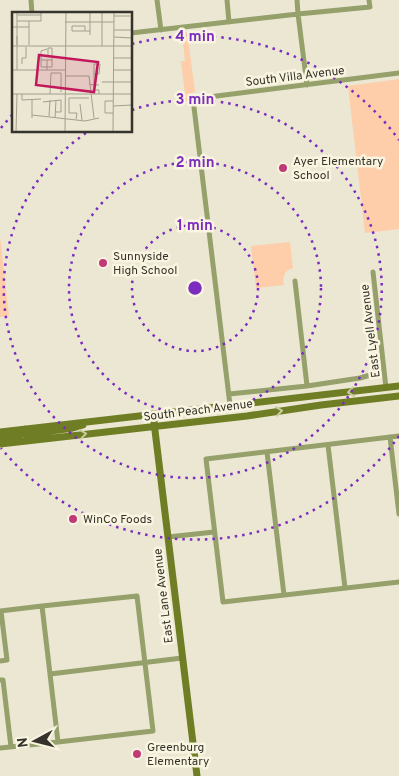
<svg xmlns="http://www.w3.org/2000/svg" width="399" height="776" font-family="Overpass,sans-serif">
	<style>
		.green { fill: #fecda9 }
		.lines { fill: none; stroke-linecap: round; stroke-linejoin: round }
		.street { stroke: #95a06b; stroke-width: 5 }
		.secondary { stroke: #6f7d24; stroke-width: 7 }
		.oneway { stroke: #c9cb9e }
		.ring { fill: none; stroke: #7b2cbf; stroke-width: 2.5; stroke-dasharray: 2.5 5 }
		.poi-dot { fill: #c13977; stroke: #f9f5e0; stroke-width: 2 }
		.labels { text-anchor: middle; stroke-width: 5; stroke-linejoin: round; paint-order: stroke }
		.street-label { font-size: 12px; fill: #35332b; stroke: #f9f5e0 }
		.poi-label { font-size: 12px; fill: #35332b; stroke: #f9f5e0; text-anchor: start }
		.inset-road { fill: none; stroke: #a29f90; stroke-width: 1 }
		.view { fill: #c2185b; fill-opacity: 0.15; stroke: #c2185b; stroke-width: 2.5 }
		.inset-edge { fill: none; stroke: #35332b; stroke-width: 2.5 }
		.centre { fill: #7b2cbf; stroke: #f9f5e0; stroke-width: 2.5 }
		.ring-label { font-size: 15px; text-anchor: middle; font-weight: bold; fill: #7b2cbf; stroke: #f9f5e0; stroke-width: 5; stroke-linejoin: round; paint-order: stroke }
	</style>
	<rect width="100%" height="100%" fill="#ebe7d3"/>
	<path class="green" d="M187,32l8,59 -6,5 -3,6 -5,-41h4l-3,-28z
		M399,79v150l-34,4 -17,-147z
		M0,236l9,80 -9,1z
		M290,242l3,26c-8,2 -11,8 -9,17l-28,3 -5,-42z"/>
	<g class="lines">
		<path class="street" d="M31,0l1,14
			M157,0l4,30
			M227,0l2,22
			M297,0l1,14 72,-7 -1,-7
			M131,33l167,-19 9,71
			M373,272l13,116
			M295,281l12,105
			M229,394l78,-8 53,-8 24,-7
			M230,405l-37,-306 206,-26
			M399,436l-193,23 17,143 176,-20
			M390,437l9,77
			M328,445l17,143
			M267,452l17,143
			M168,537l46,-5
			M42,606l95,-10 16,135 -95,11
			M0,611l42,-5 8,68 132,-16
			M0,661l7,-1 -6,-49
			M0,680h3l8,67
			M0,748l58,-6 -8,-68"/>
		<path class="secondary" d="M153,414l44,362
			M0,432l399,-46
			M0,438c9,-1 22,1 25,-9
			M26,441l1,-5 3,-2 43,-6 10,-3
			M0,444l247,-28 74,-11 78,-9"/>
	</g>
	<defs><path id="oneway-chevron" d="M-2-3.5L2.5 0L-2 3.5" fill="none" stroke-width="1.6" stroke-linecap="round" stroke-linejoin="round" transform="scale(1.25)"/></defs>
	<g class="oneway">
		<use href="#oneway-chevron" transform="translate(351 392) rotate(173)"/>
		<use href="#oneway-chevron" transform="translate(279 411) rotate(-8)"/>
		<use href="#oneway-chevron" transform="translate(83 434) rotate(-7)"/>
	</g>
	<g class="ring">
		<circle cx="195" cy="288" r="63"/>
		<circle cx="195" cy="288" r="126"/>
		<path d="M132 110A189 189 0 1 1 89 131"/>
		<path d="M399 436A252 252 0 0 1 1 448M1 128A252 252 0 0 1 14 113M132 44A252 252 0 0 1 399 140"/>
	</g>
	<g class="poi-dot">
		<circle cx="283" cy="168" r="5"/>
		<circle cx="103" cy="263" r="5"/>
		<circle cx="73" cy="519" r="5"/>
		<circle cx="137" cy="754" r="5"/>
	</g>
	<g class="labels">
		<g class="street-label">
			<text transform="translate(295 76) rotate(-7)" y="4">South Villa Avenue</text>
			<text transform="translate(370 331) rotate(-97)" y="4">East Lyell Avenue</text>
			<text transform="translate(198 410) rotate(-7)" y="4">South Peach Avenue</text>
			<text transform="translate(163 596) rotate(-97)" y="4">East Lane Avenue</text>
		</g>
		<g class="poi-label">
			<text x="293" y="165">Ayer Elementary<tspan x="293" dy="14">School</tspan></text>
			<text x="113" y="260">Sunnyside<tspan x="113" dy="14">High School</tspan></text>
			<text x="83" y="523">WinCo Foods</text>
			<text x="147" y="751">Greenburg<tspan x="147" dy="14">Elementary</tspan></text>
		</g>
	</g>
	<g transform="translate(12 12)">
		<rect width="120" height="120" fill="#ebe7d3"/>
		<path class="inset-road" d="M5,3h24M102,4h16M5,9h24v-9M53,10h49M0,15h17M102,18h18M73,19v-5h-13v5h18M78,23v-23M5,24v-24M102,25l18,1M17,33v-24M0,34h120M90,34v-34M102,46h18M29,48v7h11v-7M35,48h-6v-9l6,-2M10,52v-6h4v-11M0,58h53M5,58v-34v9M35,58v-10h5v-12h-4v8h4M102,58h18M54,64h23l5,42M90,70h30M77,72l5,1v-21h6l-1,10h-5M87,73h-5v5h5v4M0,82h120M10,82v6l19,-1M38,82l1,-21h10v19M31,90l18,-2v12h-6M68,92l2,16M101,94l19,-1M101,101h-8v-12h8M20,103l53,6 14,-3M37,104l1,-16M20,106v-18M43,106l1,-18M64,107l1,-6h-8v-15h20M4,120l1,-38M53,120l1,-120M101,120l1,-120"/>
		<path class="view" d="M27,43l59,7 -4,30 -58,-7z"/>
		<rect width="120" height="120" class="inset-edge"/>
	</g>
	<circle cx="195" cy="288" r="8" class="centre"/>
	<g class="ring-label">
		<text x="195" y="41">4 min</text>
		<text x="195" y="104">3 min</text>
		<text x="195" y="167">2 min</text>
		<text x="195" y="230">1 min</text>
	</g>
	<g transform="translate(35 741) rotate(263)" stroke="#f9f5e0" stroke-width="4" paint-order="stroke">
	<path d="M0-4L9 19L0 12L-9 19Z" fill="#35332b"/>
	<text y="-8" font-size="14" font-weight="bold" text-anchor="middle" fill="#35332b">N</text>
	</g>
</svg>
